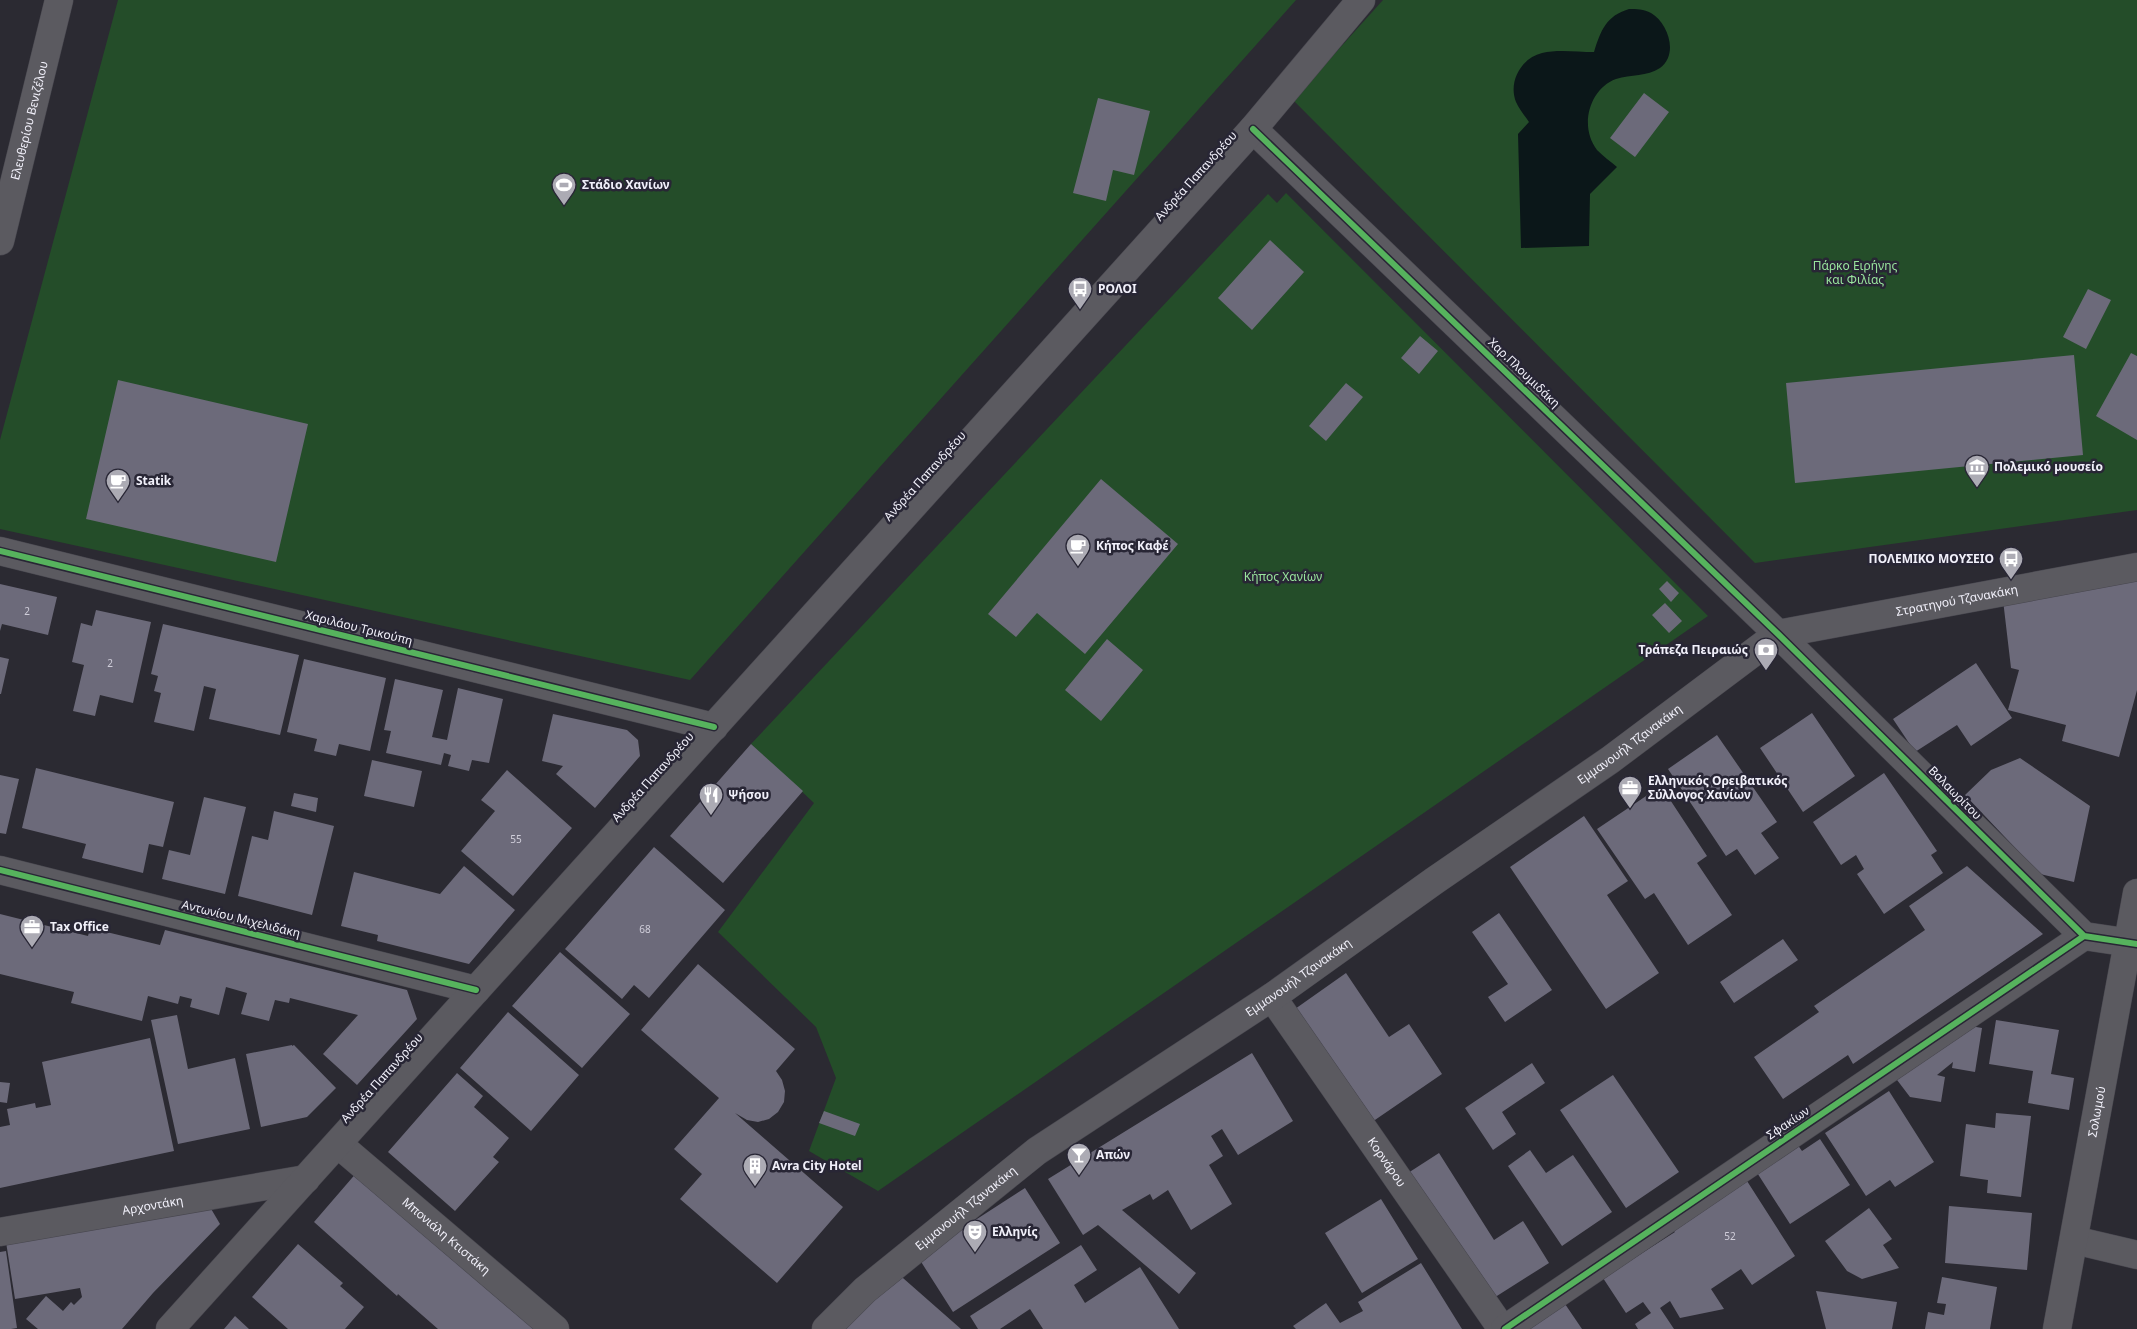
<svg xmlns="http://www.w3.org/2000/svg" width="2137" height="1329" font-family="'Noto Sans',sans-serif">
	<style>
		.green { fill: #244d29 }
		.water { fill: #0b1719 }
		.building { fill: #6c6a7a }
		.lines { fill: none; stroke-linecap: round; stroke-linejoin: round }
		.minor-casing { stroke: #48474f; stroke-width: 29 }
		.secondary-casing { stroke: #48474f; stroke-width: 29 }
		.minor { stroke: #5b5a60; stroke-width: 28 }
		.secondary { stroke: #5b5a60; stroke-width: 28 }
		.cycleway-casing { stroke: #282635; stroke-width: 9 }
		.cycleway { stroke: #56b35d; stroke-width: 6 }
		.labels { text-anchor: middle; stroke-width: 5; stroke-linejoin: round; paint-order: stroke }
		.number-label { font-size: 10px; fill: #d0ceda }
		.street-label { font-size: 12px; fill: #f1f0fa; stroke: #282635 }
		.poi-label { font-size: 12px; font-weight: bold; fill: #f1f0fa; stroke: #282635; text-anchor: start }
		.park-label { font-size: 12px; fill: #99e59d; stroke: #282635 }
	</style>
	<rect width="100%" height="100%" fill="#2b2a32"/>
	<path class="green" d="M118,0h1178l-606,680 -690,-151v-89z
		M1383,0h754v510l-382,53 -462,-463z
		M1286,193l422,423 -830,575 -69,-40 27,-73 -20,-51 -98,-95 96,-129 -63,-59 517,-550 9,9z"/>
	<path class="water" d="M1629,9c7,0 15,0 22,4 17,10 28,41 9,55 -13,9 -29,6 -44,11 -27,10 -37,48 -19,71 6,6 14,12 20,17l-27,27 -1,52 -68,2 -3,-114 11,-12c-4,-6 -10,-13 -13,-20 -8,-20 5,-44 26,-49 16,-4 35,-1 52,-1 7,-22 12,-36 35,-43z"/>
	<path class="building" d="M1644,93l25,19 -34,45 -25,-19z
		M1098,98l52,13 -16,64 -21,-5 -7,31 -33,-8z
		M1270,240l34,32 -52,58 -34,-32z
		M2088,289l23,11 -25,49 -23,-12z
		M1420,336l18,15 -19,23 -18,-16z
		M2131,353l6,3v84l-41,-24z
		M2074,355l9,100 -288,28 -9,-100z
		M118,380l190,44 -32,138 -190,-43z
		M1346,383l17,14 -37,44 -17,-15z
		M1101,479l77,65 -93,110 -48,-41 -21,24 -28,-23z
		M2137,580v110l-18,67 -57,-16 4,-16 -58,-15 11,-40 -8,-2 -8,-68z
		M1667,581l12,12 -8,9 -12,-13z
		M0,584l57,13 -9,38 -46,-11 -2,7z
		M1665,603l17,18 -13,12 -17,-18z
		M96,610l55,12 -18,81 -33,-8 -5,21 -22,-5 11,-46 -12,-3 9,-39 11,3z
		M163,624l136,31 -19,80 -71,-16 7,-30 -12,-3 -10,45 -40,-9 7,-29 -7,-2 4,-15 -7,-2z
		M1107,639l36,31 -42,51 -36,-31z
		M0,657l9,2 -8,35h-1z
		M304,659l82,19 -16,73 -31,-7 -3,12 -22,-5 3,-12 -30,-7z
		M1976,663l36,55 -41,28 -14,-21 -42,27 -22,-33z
		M395,679l48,11 -11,47 15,3 11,-52 45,11 -14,64 -17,-3 -3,11 -21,-5 3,-11 -7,-2 -3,12 -55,-12 5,-22 -7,-1z
		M1812,713l43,63 -52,36 -43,-64z
		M553,714l74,16 11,10 2,16 -45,52 -39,-34 7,-8 -21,-5z
		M1717,735l60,87 -16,11 18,25 -24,17 -18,-26 -11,7 -58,-87z
		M751,744l52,47 -80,92 -53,-47z
		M2020,758l70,48 -16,76 -34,-8 -75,-79 26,-25z
		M372,760l50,11 -8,36 -50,-11z
		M36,768l138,34 -11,45 -14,-3 -6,29 -61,-15 4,-14 -64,-16z
		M507,770l65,58 -59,68 -52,-45 34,-40 -14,-11z
		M1884,773l53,78 -6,4 12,18 -59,41 -27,-40 7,-5 -8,-14 -15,10 -28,-43z
		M0,775l19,4 -13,55 -6,-1z
		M1661,786l46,70 -10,7 35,52 -44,30 -34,-52 -9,6 -48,-70z
		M294,793l24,5 -2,14 -25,-6z
		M204,797l42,10 -21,87 -63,-15 7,-29 21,5z
		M274,811l60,15 -22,89 -74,-19 14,-60 16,4z
		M1584,816l44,65 -21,14 52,78 -53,36 -96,-142z
		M654,847l71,63 -76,88 -15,-13 -12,14 -57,-50z
		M464,866l51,44 -46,54 -92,-23 1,-6 -37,-9 13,-54 86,22z
		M1967,866l76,68 -190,130 -5,-9 -65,44 -29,-42 65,-45 -5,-6 111,-76 -16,-24z
		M1499,913l53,77 -47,32 -17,-25 20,-13 -36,-52z
		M0,914l88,22 2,-8 70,17 5,-15 242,60 10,29 -60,66 -34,-31 35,-39 -68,-17 -1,5 -14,-3 -6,21 -28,-7 6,-21 -21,-6 -7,28 -29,-8 2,-8 -12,-3 -2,8 -30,-8 -6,25 -71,-18 3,-11 -74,-18z
		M1783,939l15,21 -64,43 -14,-21z
		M560,952l70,62 -48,54 -70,-62z
		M698,964l97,85 -19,22 6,9 3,11 -1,11 -6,10 -9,7 -11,3 -11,-2 -12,-7 108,94 -66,76 -97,-84 22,-25 -28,-25 45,-51 -78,-68z
		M1346,973l43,64 20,-13 33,50 -70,48 -77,-113z
		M508,1012l71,63 -48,56 -71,-63z
		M177,1015l11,54 47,-11 15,71 -72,15 -27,-124z
		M1996,1020l63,10 -8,44 23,4 -5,32 -41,-7 5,-32 -44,-7z
		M1959,1024l23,4 -7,44 -23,-4 1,-6 -16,13 8,2 -4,25 -31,-5 -16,-21z
		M150,1038l24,113 -174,37v-61l10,-2 -3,-16 28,-6 1,5 15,-3 -9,-43z
		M292,1045v1l2,-1 42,43 -29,29 -46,10 -15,-73z
		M1252,1053l41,68 -55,34 -16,-26 -11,7 12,20 -14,9 23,39 -41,26 -23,-40 -15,10 -3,-6 -28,16 74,63 -17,21 -81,-69 -15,10 -35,-56z
		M1532,1063l13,20 -43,29 14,22 -23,16 -28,-42z
		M457,1073l26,23 -9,11 35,31 -16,19 6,5 -44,49 -67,-59z
		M1613,1075l66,97 -53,36 -66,-98z
		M0,1082l10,1 -3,20 -7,-1z
		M1889,1091l45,71 -39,25 -5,-7 -24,16 -41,-63z
		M824,1111l36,13 -5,12 -36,-13z
		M1996,1113l35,3 -10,81 -34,-4 1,-13 -28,-4 6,-52 29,4z
		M1820,1139l30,46 -60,39 -36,-56 43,-24 5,7z
		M1530,1150l16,23 27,-18 39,57 -50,34 -54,-80z
		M1439,1153l55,87 29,-19 26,42 -60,38 -81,-128z
		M358,1171l179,158h-99l-40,-35 -1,2 -83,-74z
		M1747,1181l48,75 -43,29 -11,-16 -30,20 13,20 -44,9 -10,-17 -10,7 14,21h-36l-3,-5 16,-11 -8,-11 -17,11 -23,-35 72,-46 -3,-3z
		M1025,1188l35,55 -107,69 -35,-55z
		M1381,1199l37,60 -56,34 -37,-60z
		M1949,1206l83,7 -5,57 -82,-7z
		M210,1207l10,17 -67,69 -31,36h-84l-12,-10 20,-23 17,15 8,-9 3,3 8,-8 -2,-9 -65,11 -9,-57z
		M1869,1208l23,31 -9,6 16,23 -37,11 -15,-8 -22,-30z
		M298,1244l45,39 -3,3 24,21 -19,22h-57l-36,-32z
		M1081,1245l16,25 -23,15 11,18 55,-36 39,62h-136l-13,-20 -30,20h-22l-8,-13z
		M6,1251l11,77 -6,1h-11v-77z
		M1421,1263l41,66h-166l-3,-3 33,-23 14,20 23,-12 -5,-9z
		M895,1271l66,58h-117z
		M1942,1277l55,10 -7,42h-65l3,-17 16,3 2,-11 -9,-1z
		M1816,1291l81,11 -5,27h-66z
		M1563,1301l19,28h-63z
		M235,1316l14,13h-25z"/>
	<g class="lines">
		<defs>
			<g id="minor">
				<path d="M1253,129l525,505 306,302 53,8"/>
				<path d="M0,551l714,176"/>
				<path d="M0,870l476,120"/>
				<path id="s1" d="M1272,997l230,332"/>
				<path id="s2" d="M338,1144l217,185"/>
				<path id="s3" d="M0,1232l306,-53"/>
				<path d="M2074,1240l63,15"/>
				<path d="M1505,1329l579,-393"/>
			</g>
			<g id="secondary">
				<path id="s4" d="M0,241l59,-241"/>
				<path d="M170,1329l1083,-1200 108,-129"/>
				<path id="s5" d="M826,1329l39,-39 172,-139 235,-154 162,-116 176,-121 168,-126 359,-67"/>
				<path id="s6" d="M2057,1329l80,-436"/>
			</g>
		</defs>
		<use href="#minor" class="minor-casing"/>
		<use href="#secondary" class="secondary-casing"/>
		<use href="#minor" class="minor"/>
		<use href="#secondary" class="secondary"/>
		<defs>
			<path id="cycleway" d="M1253,129l525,505 306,302 53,8
				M0,551l714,176
				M0,870l476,120
				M1505,1329l579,-393"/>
		</defs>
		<use href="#cycleway" class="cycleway-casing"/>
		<use href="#cycleway" class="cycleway"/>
	</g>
	<defs>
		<symbol id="stadium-pin" viewBox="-11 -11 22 30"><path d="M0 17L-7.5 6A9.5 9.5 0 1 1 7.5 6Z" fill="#acabb4" stroke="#282635"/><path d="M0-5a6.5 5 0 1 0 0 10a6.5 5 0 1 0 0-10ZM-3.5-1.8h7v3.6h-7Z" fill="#fff"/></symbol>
		<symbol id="bus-pin" viewBox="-11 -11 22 30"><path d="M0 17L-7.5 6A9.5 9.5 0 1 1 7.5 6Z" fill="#acabb4" stroke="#282635"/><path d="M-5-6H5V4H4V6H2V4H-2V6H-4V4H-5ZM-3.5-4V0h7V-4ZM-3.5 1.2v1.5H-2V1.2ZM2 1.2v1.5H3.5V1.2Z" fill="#fff"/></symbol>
		<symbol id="museum-pin" viewBox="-11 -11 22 30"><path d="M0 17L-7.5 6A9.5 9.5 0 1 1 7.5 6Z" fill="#acabb4" stroke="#282635"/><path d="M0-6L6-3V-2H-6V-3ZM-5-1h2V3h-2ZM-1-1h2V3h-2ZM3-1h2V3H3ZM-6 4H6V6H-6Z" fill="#fff"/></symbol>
		<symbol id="cafe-pin" viewBox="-11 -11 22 30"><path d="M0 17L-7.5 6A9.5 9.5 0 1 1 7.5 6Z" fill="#acabb4" stroke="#282635"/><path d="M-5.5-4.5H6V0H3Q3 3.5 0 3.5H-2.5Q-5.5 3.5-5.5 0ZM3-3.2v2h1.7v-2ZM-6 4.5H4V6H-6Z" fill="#fff"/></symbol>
		<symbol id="bank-pin" viewBox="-11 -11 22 30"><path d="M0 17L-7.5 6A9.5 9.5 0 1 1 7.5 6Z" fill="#acabb4" stroke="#282635"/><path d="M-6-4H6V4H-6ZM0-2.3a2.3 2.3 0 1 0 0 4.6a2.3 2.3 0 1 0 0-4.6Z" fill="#fff"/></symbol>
		<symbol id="office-pin" viewBox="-11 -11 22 30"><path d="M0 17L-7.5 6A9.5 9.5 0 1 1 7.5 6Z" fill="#acabb4" stroke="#282635"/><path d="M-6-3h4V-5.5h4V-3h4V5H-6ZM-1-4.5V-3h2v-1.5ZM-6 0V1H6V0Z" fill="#fff"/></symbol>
		<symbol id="restaurant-pin" viewBox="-11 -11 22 30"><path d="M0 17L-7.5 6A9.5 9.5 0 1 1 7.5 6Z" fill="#acabb4" stroke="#282635"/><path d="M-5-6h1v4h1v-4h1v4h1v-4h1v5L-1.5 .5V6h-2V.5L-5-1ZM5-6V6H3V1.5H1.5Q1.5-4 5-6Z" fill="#fff"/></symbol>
		<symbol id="bar-pin" viewBox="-11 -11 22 30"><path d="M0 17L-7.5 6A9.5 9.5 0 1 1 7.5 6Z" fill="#acabb4" stroke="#282635"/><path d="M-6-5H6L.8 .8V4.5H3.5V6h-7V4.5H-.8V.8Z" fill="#fff"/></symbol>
		<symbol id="building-pin" viewBox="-11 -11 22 30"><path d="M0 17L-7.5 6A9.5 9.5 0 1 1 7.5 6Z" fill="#acabb4" stroke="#282635"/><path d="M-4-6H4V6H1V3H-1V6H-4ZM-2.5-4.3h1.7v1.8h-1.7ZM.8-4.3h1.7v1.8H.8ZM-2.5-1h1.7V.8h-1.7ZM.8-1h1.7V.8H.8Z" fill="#fff"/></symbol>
		<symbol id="theatre-pin" viewBox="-11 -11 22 30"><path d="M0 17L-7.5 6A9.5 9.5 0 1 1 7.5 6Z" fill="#acabb4" stroke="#282635"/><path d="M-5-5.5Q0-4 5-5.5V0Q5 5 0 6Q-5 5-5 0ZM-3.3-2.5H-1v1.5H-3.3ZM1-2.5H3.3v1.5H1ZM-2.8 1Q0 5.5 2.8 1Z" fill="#fff"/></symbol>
	</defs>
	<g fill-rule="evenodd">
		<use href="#stadium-pin" x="550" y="171" width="28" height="38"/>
		<use href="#bus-pin" x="1066" y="275" width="28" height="38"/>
		<use href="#museum-pin" x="1963" y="453" width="28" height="38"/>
		<use href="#cafe-pin" x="104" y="467" width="28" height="38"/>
		<use href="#cafe-pin" x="1064" y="532" width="28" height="38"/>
		<use href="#bus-pin" x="1997" y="545" width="28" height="38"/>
		<use href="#bank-pin" x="1752" y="636" width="28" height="38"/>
		<use href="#office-pin" x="1616" y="774" width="28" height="38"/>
		<use href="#restaurant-pin" x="697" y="781" width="28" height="38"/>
		<use href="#office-pin" x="18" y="913" width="28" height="38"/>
		<use href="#bar-pin" x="1065" y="1141" width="28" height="38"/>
		<use href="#building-pin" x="741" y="1152" width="28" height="38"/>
		<use href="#theatre-pin" x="961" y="1218" width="28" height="38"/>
	</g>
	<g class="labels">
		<g class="number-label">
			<text x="27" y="615">2</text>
			<text x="110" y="667">2</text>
			<text x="516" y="843">55</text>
			<text x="645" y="933">68</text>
			<text x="1730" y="1240">52</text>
		</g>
		<g class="street-label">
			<text dy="4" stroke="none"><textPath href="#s4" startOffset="124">Ελευθερίου Βενιζέλου</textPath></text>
			<text transform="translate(1196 176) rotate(-48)" y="4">Ανδρέα Παπανδρέου</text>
			<text transform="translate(1524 373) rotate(44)" y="4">Χαρ.Πλουμιδάκη</text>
			<text transform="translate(925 476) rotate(-48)" y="4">Ανδρέα Παπανδρέου</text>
			<text dy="4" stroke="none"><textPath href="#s5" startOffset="1362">Στρατηγού Τζανακάκη</textPath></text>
			<text transform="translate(359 628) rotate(14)" y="4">Χαριλάου Τρικούπη</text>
			<text dy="4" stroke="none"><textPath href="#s5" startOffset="995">Εμμανουήλ Τζανακάκη</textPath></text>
			<text transform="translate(653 777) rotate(-48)" y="4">Ανδρέα Παπανδρέου</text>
			<text transform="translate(1955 793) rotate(45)" y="4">Βαλαωρίτου</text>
			<text transform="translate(241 919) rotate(14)" y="4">Αντωνίου Μιχελιδάκη</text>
			<text dy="4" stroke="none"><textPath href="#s5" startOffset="590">Εμμανουήλ Τζανακάκη</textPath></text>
			<text transform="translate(382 1078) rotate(-48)" y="4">Ανδρέα Παπανδρέου</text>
			<text dy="4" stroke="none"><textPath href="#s6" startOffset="221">Σολωμού</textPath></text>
			<text transform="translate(1788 1123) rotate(-34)" y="4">Σφακίων</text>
			<text dy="4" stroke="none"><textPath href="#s1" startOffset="201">Κορνάρου</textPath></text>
			<text dy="4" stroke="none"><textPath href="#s3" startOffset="155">Αρχοντάκη</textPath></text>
			<text dy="4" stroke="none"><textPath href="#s5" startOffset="185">Εμμανουήλ Τζανακάκη</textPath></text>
			<text dy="4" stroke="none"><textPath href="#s2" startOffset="142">Μπονιάλη Κτιστάκη</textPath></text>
		</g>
		<g class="poi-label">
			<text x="582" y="189">Στάδιο Χανίων</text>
			<text x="1098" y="293">ΡΟΛΟΙ</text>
			<text x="1994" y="471">Πολεμικό μουσείο</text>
			<text x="136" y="485">Statik</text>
			<text x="1096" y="550">Κήπος Καφέ</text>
			<text x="1994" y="563" text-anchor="end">ΠΟΛΕΜΙΚΟ ΜΟΥΣΕΙΟ</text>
			<text x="1748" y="654" text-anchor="end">Τράπεζα Πειραιώς</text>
			<text x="1648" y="785">Ελληνικός Ορειβατικός<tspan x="1648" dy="14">Σύλλογος Χανίων</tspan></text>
			<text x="728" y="799">Ψήσου</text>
			<text x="50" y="931">Tax Office</text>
			<text x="1096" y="1159">Απών</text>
			<text x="772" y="1170">Avra City Hotel</text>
			<text x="992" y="1236">Ελληνίς</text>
		</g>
		<g class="park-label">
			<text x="1855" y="270">Πάρκο Ειρήνης<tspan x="1855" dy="14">και Φιλίας</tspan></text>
			<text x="1283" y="581">Κήπος Χανίων</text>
		</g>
	</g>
</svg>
